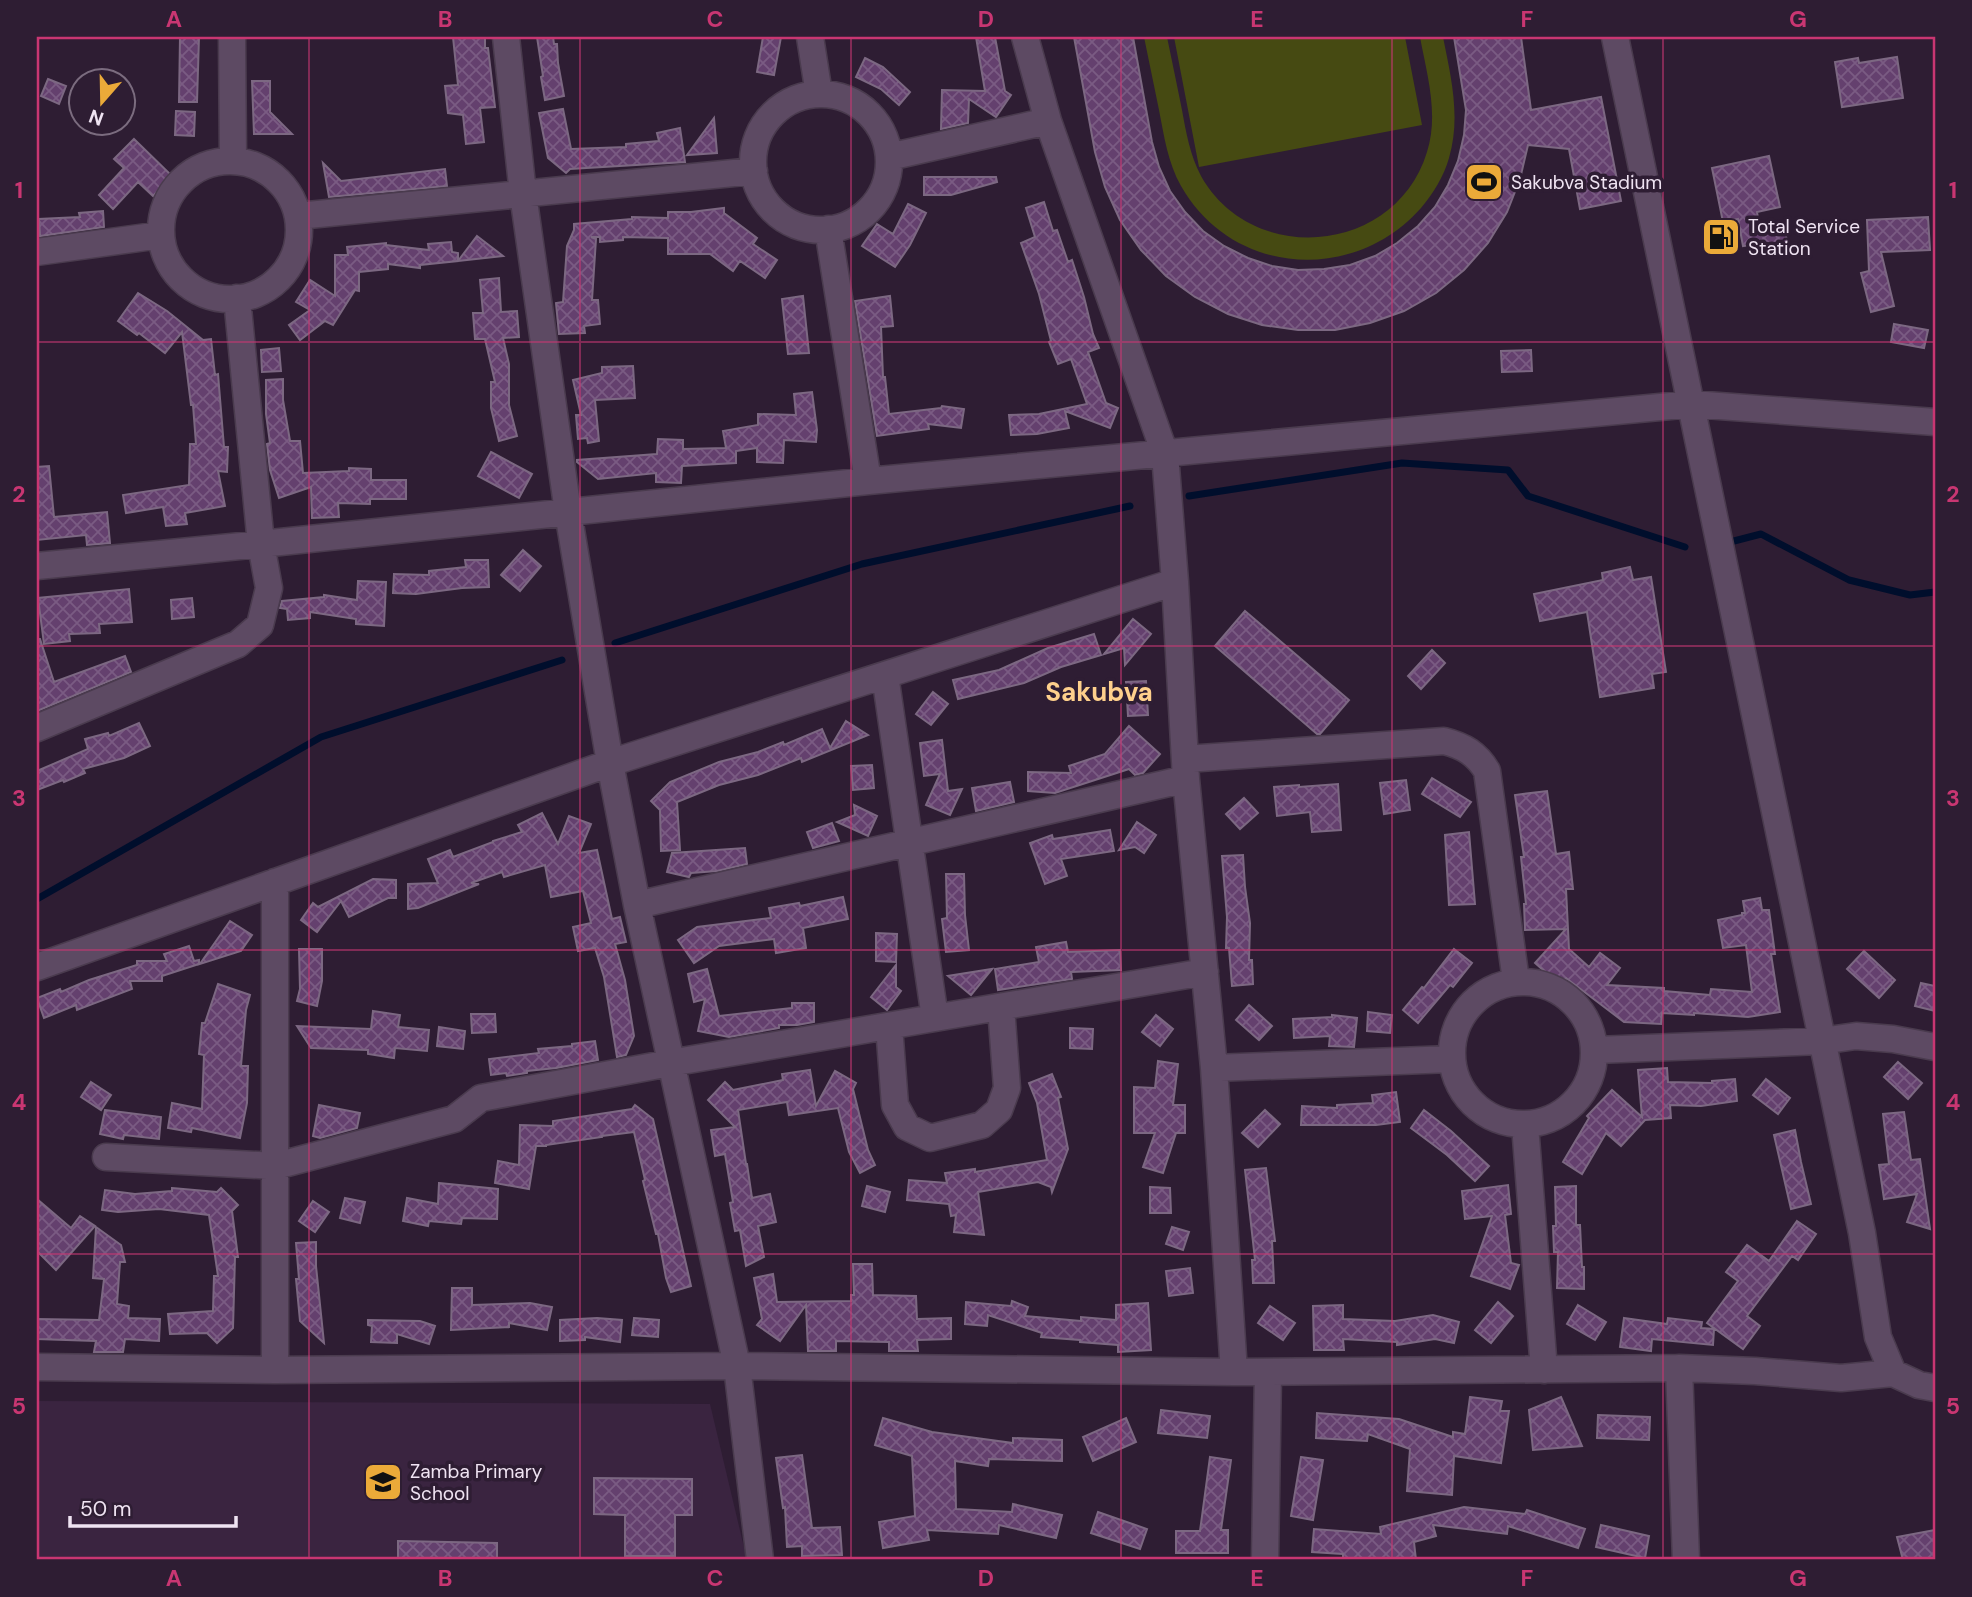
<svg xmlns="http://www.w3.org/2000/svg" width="1972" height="1597" font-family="'DM Sans',sans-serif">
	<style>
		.built { fill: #3a2440 }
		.garden { fill: #464a12 }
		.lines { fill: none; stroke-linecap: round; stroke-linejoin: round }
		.stream { stroke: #000e2c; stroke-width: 7 }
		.building { fill: url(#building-cross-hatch); stroke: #7c6882; stroke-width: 2 }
		.minor-casing { stroke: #4a3b4e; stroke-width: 29 }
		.minor { stroke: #5d4a63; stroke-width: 26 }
		.grid { fill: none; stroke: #c93672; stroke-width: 2; stroke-opacity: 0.55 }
		.labels { text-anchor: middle; stroke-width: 7; stroke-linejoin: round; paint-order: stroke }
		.poi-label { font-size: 19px; fill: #efe3f2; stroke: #2e1d33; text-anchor: start }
		.district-label { font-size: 26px; font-weight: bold; fill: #fed08c; stroke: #2e1d33 }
		.neatline { fill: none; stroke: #c93672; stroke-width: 2.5 }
		.grid-label { font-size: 23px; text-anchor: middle; font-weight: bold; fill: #c93672 }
	</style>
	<defs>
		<pattern id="building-cross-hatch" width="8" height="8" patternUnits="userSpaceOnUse" patternTransform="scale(1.75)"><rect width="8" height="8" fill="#64406e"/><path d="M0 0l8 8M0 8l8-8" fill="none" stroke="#7a5b83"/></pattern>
	</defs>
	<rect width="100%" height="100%" fill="#2e1d33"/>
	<path class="built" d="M37,1401l673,3 37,156h-710z"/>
	<path class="garden" d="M1144,37h23c5,24 10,48 15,73 4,22 8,45 19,66 52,92 195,78 226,-24 12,-38 0,-77 -7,-115h23c8,40 18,80 6,121 -5,18 -16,36 -28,50 -67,76 -189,68 -240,-22 -13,-23 -17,-50 -22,-76 -5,-24 -10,-49 -15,-73z
		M1174,37h231l17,88 -223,42z"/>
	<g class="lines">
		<path class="stream" d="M1189,496l213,-33 106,7 20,26 157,51
			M1734,541l27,-7 88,46 61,15 25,-3
			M615,643l247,-79 268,-58
			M37,899l284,-162 241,-77"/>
	</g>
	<path class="building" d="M180,37h19l-2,65h-18z
		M453,37h32v11h3l7,59 -15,1 4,34 -18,2 -3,-29 -15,-2 -3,-27 13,-1z
		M537,37h16l1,7h3l1,19 6,33 -19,4 -4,-23 2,-1z
		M763,37h18l-7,38 -17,-3z
		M976,37h19l10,54 6,4 -15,22 -27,-18 -1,24 -27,6 1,-39 43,1z
		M1074,37h59l19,105 7,25 11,24 15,21 18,19 21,15 24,12 24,8 26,4 26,-1 26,-4 25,-9 22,-13 21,-17 17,-19 13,-22 10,-24 6,-26 2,-25 -12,-73h67l10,73 70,-13 20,104 -41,8 -11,-60 -41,-4 -8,34 -13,33 -19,31 -24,27 -28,23 -32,18 -34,12 -35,7h-37l-36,-5 -34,-11 -33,-17 -29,-21 -25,-26 -21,-30 -15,-33 -10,-35z
		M1897,57l6,41 -61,9 -7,-45 23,-4 1,5z
		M865,58l18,9 27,25 -11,13 -18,-16 -25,-12z
		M48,79l18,7 -7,18 -18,-8z
		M252,81h18v31l22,22h-38z
		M563,109l8,40 55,-2v-3l33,-3 -2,-8 23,-5 5,34 -115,7 -4,4 -18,-15 -9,-45z
		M176,111l19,1 -1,24 -19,-1z
		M714,118l3,35 -30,2z
		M134,139l38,37 -19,20 -15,-14 -25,27 -14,-14 25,-27 -10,-9z
		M1769,156l11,51 -23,5 2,13 25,-1 4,24 -30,6 -2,-10 -13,2 -5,-27 -15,3 -11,-54z
		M323,163l18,18 104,-12 2,17 -118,11z
		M924,177h72l1,5 -46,13h-27z
		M1044,202l9,29 4,-1 11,32 4,-2 12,37 9,37 6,14 -11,4 18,51 12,5 -8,20 -45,-17 4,17 -32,6 -26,1 -2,-20 30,-1 48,-10 -16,-45 -13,5 -9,-22 2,-1 -12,-47 -18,-51 14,-6 -9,-29z
		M908,204l18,9 -16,32 -15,22 -33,-21 15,-22 16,10z
		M724,208v5l33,25 -4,6 24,16 -12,18 -25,-17 -7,10 -23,-17h-42v-16l-45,-1v3l-23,2v-5h-9l5,2 -4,61h6l2,24 -16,2 1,7 -26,1 -3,-31 7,-1 4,-56 7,-16v-6l58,-5v-2l36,1v-6h23z
		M103,211l1,16 -64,9 -1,-17 41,-2 -1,-4z
		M1928,217l2,33 -49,2 13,54 -23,6 -10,-39 8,-2 -2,-51z
		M477,236l26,20 -45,5z
		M451,242l1,10 6,1v8l-38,4v3l-32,-4v5l-29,3v19l-4,-1 -22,35 -8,-4 -25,19 -11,-15 21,-15 -14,-8 14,-22 25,16v-41h13l-1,-8 39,-4v2l43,5 -1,-6z
		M499,278l2,34 16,-1 2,26 -16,1 6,26v41l8,31 -18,5 -8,-33v-26h4l-10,-43h-10l-2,-26h10l-3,-33z
		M138,293l29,18 36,29 8,-1 4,36 3,-1 6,73h4l-1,25 -9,-1 7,35 -40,7 2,11 -21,2 -3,-19 -37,6 -3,-18 66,-10 1,-41h6l-3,-39h-2l-9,-73 -17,21 -26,-20 -2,2 -19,-14z
		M803,296l6,57 -21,1 -6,-55z
		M890,296l3,30 -12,1 2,50h2l4,37 52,-6 1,-2 22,3 -3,19 -33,-4 1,5 -52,7 -22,-135z
		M1894,324l34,6 -4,18 -33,-6z
		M279,348l2,23 -19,1 -1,-22z
		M1531,350l1,21 -30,1 -1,-21z
		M633,366l2,32 -40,2 4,41 -11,2 -1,-5 -9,1 -2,-24h5l-8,-35 29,-7v-6z
		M283,379v21l7,41h10l3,32 46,-2v-3l22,1v11h35v19h-36v5l-32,-1 1,14 -27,1 -1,-31 -32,11 -9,-28 -3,-26 3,-1 -4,-29v-34z
		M812,392l5,38 -1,12 -32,-2 -1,23 -26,-1v-14l-21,3v12l-54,3 -1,17 -25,-1v-9l-58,6 -21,-17v-2l80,-6 1,-15 25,1v9l43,-1 -3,-17 35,-6v-11l38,1 -2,-21z
		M491,452l41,22 -13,24 -41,-22z
		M49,466l5,51 53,-5 3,31 -23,2 -1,-10 -49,5v-73z
		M523,550l18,16 -21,25 -19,-16z
		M465,560h23l1,27 -27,1 -46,6 -23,-1 1,-19 35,1v-4l37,-4z
		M1630,567l3,13 18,-3 15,95 -14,2 2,14 -54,9 -13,-85 -47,9 -6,-27 69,-14 -1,-7z
		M358,581l28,1 -2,44 -28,-2v-5l-46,-7v6l-22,2 -1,-11 -7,-1 2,-7 42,-4v-2l33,5z
		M129,589l3,33 -33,2 1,9 -31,1 1,7 -26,3 -6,-46z
		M192,598l2,19 -22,2 -1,-19z
		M1245,611l104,89 -29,34h-3l-102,-88z
		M1133,619l18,15 -26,31 -1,-17 -20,6z
		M1094,634l7,21 -40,12 -37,16 -66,16 -5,-19 46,-10 49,-22z
		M37,639h3l14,43 71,-26 6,16 -94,39z
		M1432,650l13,13 -24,26 -13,-13z
		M1146,681l2,34 -20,1 -2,-34z
		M933,692l15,12 -17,21 -15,-11z
		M846,721l22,14 -66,27 -1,-4 -43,17 -39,10 -42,17 3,48 -19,1 -1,-41 -9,-9 19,-19 49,-20 39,-10 25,-10 1,3 38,-16 8,19z
		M139,723l11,23 -26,12 -41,11 2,4 -21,9 -1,-2 -26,10v-19l51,-22 -3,-10 23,-6 1,3z
		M1129,726l31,28 -17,19 -8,2 -6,-6 -74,24 -27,-2v-19l43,1 -2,-7 36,-12z
		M942,740l6,51 14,-2 -12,26 -24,-10 14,-31 -16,2 -4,-33z
		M872,765l2,23 -21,2 -2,-24z
		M1432,778l39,24 -11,15 -38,-23z
		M1406,780l4,30 -26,4 -4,-31z
		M1010,782l4,20 -38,9 -4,-23z
		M1338,784l3,46 -29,2 -2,-20 -33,4 -3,-29 25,-2v2z
		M1547,791l9,63 13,-2 4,37h-7l3,60 20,18 11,-14 20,15 -13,17 57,3v3l46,4 1,-6 41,3 -6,-47 -23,3 -5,-28 24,-5v-2h3l-2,-12 17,-3 2,12h7l6,44h-4l9,58 -32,5 -54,-4v2l-32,-2 -1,11 -37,-2 -58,-44 -6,7 -25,-22 31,-34 -41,1 -1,-26h2l-5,-47h3l-9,-62z
		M1244,798l14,15 -18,16 -14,-15z
		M854,805l23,11 -9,20 -31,-14 18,-7z
		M542,813l16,31 11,-28 22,8 -12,29 18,-3 15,69 8,-2 6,25 -11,2 10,36 9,56 -8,19 -9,2 -13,-80 -9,-29 -17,3 -5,-24 18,-4 -8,-32 -32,6 -6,-32 -41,12 -2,-5 -31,11 8,1 -61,24 -10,1v-25l30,-1 -10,-24 22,-9 3,7 40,-15v-1l29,-9 -4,-7z
		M1137,822l19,13 -12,18 -9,-6 -16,3z
		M832,823l7,18 -26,7 -6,-16z
		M1110,830l4,21 -53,8 6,17 -22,8 -15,-41 22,-8 1,4z
		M1469,832l6,72 -26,1 -4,-70z
		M745,848l2,16 -30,7 -26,2 -2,4 -22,-5 5,-19z
		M1243,855l2,32 5,36 -1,37h3l1,24 -21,2 -3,-38h-3l1,-31 -5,-61z
		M946,874h18l1,41 4,35 -23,2 -4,-33 5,-1z
		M373,879l23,1v18h-8l-39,19 -8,-16 -24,31 -16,-12 12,-17 5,4z
		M843,897l5,22 -45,9 3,20 -30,5 -2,-14 -55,7 -25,17 -16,-23 19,-13 74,-9 -2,-10 30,-5 1,3z
		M230,921l22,14 -11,16 -41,13z
		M876,933l21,1 -1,28 -20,-1z
		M1066,942l2,10 52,-2 1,20 -50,2 1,7 -74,11 -3,-21 44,-7 -3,-15z
		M189,946l5,15 5,-1v4l-37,12v5h-32l2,8 -55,21 -1,-5 -32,13 -7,-20 23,-9 1,3 28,-12 48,-15v-4h30l-3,-7z
		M299,949h23v32l-5,25 -20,-5 3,-12z
		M1454,949l18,14 -19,24 -3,-2 -32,38 -15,-13 19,-23 2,1z
		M1864,951l31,29 -16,18 -32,-29z
		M896,965v22l5,4 -14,19 -16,-13z
		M707,969l12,47 73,-8v-5h22v19l-17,3h-18v3l-50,9 -31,-6 7,-32 -11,3 -6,-28z
		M992,969l-21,26 -23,-19z
		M1921,983l14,3v25l-20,-5z
		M218,984l32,11 -4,15 -5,56h7l-1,37 -7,35 -48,-10 -1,4 -23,-4 4,-25 30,6 2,-54 -5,-1 3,-31h3z
		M1249,1005l23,21 -13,14 -23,-20z
		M373,1011l27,4 -2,12 31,3 -2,21 -32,-3 -1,10 -26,-4v-4l-57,-2 -14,-22 74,3z
		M1368,1012l24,3 -2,18 -23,-2z
		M471,1014h24l1,18 -24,1z
		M1156,1015l17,14 -13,17 -18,-14z
		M1332,1015l25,3 -3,29 -25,-1 1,-10 -36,2 -1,-19 39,-2z
		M439,1027l26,4 -2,18 -26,-3z
		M1070,1028l23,1 -1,20 -22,-1z
		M595,1041l3,19 -42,8 -29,3v2l-20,3 -1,-3 -15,2 -2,-16 50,-6 -1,-4 34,-3v-2z
		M1158,1061l20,3 -5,41h12v28h-9l-13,40 -20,-6 12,-34h-21v-46l21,1z
		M1898,1062l24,21 -14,16 -24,-22z
		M1667,1068l1,14 44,1v-2l23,-2 2,22 -36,5 -31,-1 1,13 -26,2 -24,26 -15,-13 -24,41 -19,-12 26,-44 -2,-2 25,-26 30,27 -4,-47z
		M810,1070l6,36 19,-35 21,12 -3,6 15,61 7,15 -15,8 -11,-21 -11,-44 -49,7 -2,-13 -49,8 8,54h1l5,34 18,-4 6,28 -18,4 6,31 -18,9 -6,-36 -5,1 -5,-28 3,-1 -8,-48 -10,2 -4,-26 24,-3 -27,-27 17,-18 8,8 50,-10 -1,-6z
		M1052,1074l9,23 -3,1 10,51 -16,43 -1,-5 -13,-5 -60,10 6,43 -30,-3 2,-17 -5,1 -2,-12 -42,-4 2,-20 38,3 -2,-10 30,-4v3l72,-12 -10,-57 -8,-20z
		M1766,1079l24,19 -12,16 -25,-19z
		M91,1082l20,13 -10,15 -20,-13z
		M1396,1092l4,30 -24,3h-75l1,-19 35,2v-3l36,-2 -1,-8z
		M319,1105l41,8 -3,15 -37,10 -7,-2z
		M635,1105l18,14 38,167 -20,6 -5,-14 -8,-44h-2l-13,-53 2,-1 -11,-48 -32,4v1l-56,8v1h-10l-7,43 -34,-6 3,-22 21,4 1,-40 33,1v-5l79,-12z
		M105,1110l56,7 -2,22 -35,-4 -1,4 -23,-5z
		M1265,1110l15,14 -22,23 -16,-14z
		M1424,1110l27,21 38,35 -14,15 -28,-26 -36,-27z
		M1904,1112l7,48 9,-1 10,70 -23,-7 10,-28 -33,5 -5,-34 10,-1 -6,-50z
		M1795,1130l6,32 10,42 -20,5 -17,-74z
		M1266,1168l9,73h-3l2,42h-21l-1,-23h3l-10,-90z
		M439,1183l59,6 -1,30 -35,-1 -1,6 -32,-3 -1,5 -25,-5 4,-23 31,6z
		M1508,1185l3,29 -6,1 6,48 8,2 -9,24 -39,-13 21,-60 -27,3 -3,-28z
		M867,1186l23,6 -5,20 -23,-6z
		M1576,1186v39h4l2,42h2v22l-27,-1 1,-36h-4l-1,-26h3l-1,-39z
		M1150,1187l20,1 1,25h-21z
		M172,1188l45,4 4,-4 17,17 -6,6 6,46h-3l-2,71 -16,15 -10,-10 -37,1 -2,-20 45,-3 1,-35h4l-9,-61 -50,-6 -41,3 -16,-2 3,-20 30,4 37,-3z
		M345,1198l20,4 -5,21 -20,-5z
		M37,1199l34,29 9,-12 15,10 -39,44 -19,-19z
		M313,1201l16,11 -14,20 -16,-11z
		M1797,1221l19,13 -18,26 -6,-4 -45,60 13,10 -17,23 -36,-26 31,-42 -12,-9 21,-27 22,16z
		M96,1227l25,18 4,17h-5l-3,42 12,2 -1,12 32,1 -1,22 -34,-2 -2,13h-29l2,-11 -59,-2v-20l62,1 5,-41 -11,-1z
		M1172,1227l17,5 -6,18 -17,-6z
		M316,1242v24l8,77 -24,-22 -4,-42h3l-3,-36z
		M853,1264h19l1,31 43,1 1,23 34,-1v21l-34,1 1,11h-29v-9l-53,-1v10h-28l-2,-46 -26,36 -23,-16 5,-6 -8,-41 19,-4 4,28 74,-1v-6h3z
		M1190,1268l3,25 -24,3 -3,-25z
		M452,1288h20v17l58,-2 22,4 -5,23 -38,-7v4l-58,3z
		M1012,1301l16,6 -3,9 56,5v-4l35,3v-15l32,-2 3,47 -33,2v-7l-38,-3v-2l-39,-3 1,-4 -54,-18 -1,11 -22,-2 1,-22 45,4z
		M1498,1302l15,14 -22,27 -16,-13z
		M1343,1305v14l52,2 38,-6 26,7 -5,21 -19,-4 -38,6v-3l-54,-3 1,11h-30l-1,-44z
		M1578,1305l28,17 -11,18 -28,-16z
		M1270,1306l25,17 -12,17 -25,-17z
		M597,1318l25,2 -2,22 -35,-5v3l-25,1v-21z
		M634,1318l25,2 -1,17 -26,-2z
		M1624,1318l43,6 1,-6 34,4 -1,6 13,1 -1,16 -61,-6 -1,12 -31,-4z
		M368,1320l52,1 15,5 -6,18 -32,-10v9l-26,-1 1,-16 -4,-1z
		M1470,1397l32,4 -2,10h9l-8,52 -47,-7 -2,39 -45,-4 3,-42 -42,-15 -1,7 -51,-3 1,-25 82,6 54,18v-5l12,2z
		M1561,1397l21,49 -49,4 -4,-40z
		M1161,1410l49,6 -3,22 -49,-5z
		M1598,1415l52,2 -1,23 -52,-2z
		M883,1418l49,14 81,11v-5l49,2v21l-73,-2 -1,7 -33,-5 1,48 56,3 1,-8 49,11 -6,23 -57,-13 -1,9 -71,-4 2,10 -46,8 -4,-26 36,-6 -3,-60 -37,-11z
		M1126,1418l10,24 -43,19 -10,-24z
		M802,1455l10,73 28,-1 2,28 -40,1v-10l-15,1 -2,-40 -2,1 -7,-50z
		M1210,1457l21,3 -10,70h7v23h-52v-22h24z
		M1301,1457l22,3 -10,60 -22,-4z
		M594,1478l98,1v36h-17v41h-50v-41l-31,-1z
		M1464,1507l61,7 2,-4 58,19 -7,19 -70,-22 -1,8 -74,-9 3,11 -22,6 2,18h-73v-6l-31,-2 2,-23 67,5 -1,-7z
		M1098,1512l49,17 -7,20 -49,-16z
		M1601,1525l48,11 -4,22 -49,-11z
		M1935,1530v30h-32l-6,-23z
		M398,1541l99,2v17h-99z"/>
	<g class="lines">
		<defs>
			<path id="minor" d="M232,37l1,123
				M506,37l17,157 45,318 42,251 27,142 100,461 23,194
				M810,37l9,57
				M1025,37l23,84 117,333 10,128 11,197 28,289 20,304
				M1615,37l247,1196 16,104 15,36 26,12 16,3
				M753 162a68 68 0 1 1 136 0a68 68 0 1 1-136 0Z
				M889,157l159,-36
				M161 230a69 69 0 1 1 138 0a69 69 0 1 1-138 0Z
				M298,216l456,-45
				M828,229l40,252
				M37,252l124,-17
				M37,566l224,-22 607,-63 824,-77 243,18
				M885,675l50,343
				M37,728l201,-84 22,-19 9,-37 -8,-44 -24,-246
				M1186,759l258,-18c20,5 33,13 43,30l29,210
				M275,882v488
				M637,905l549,-126
				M37,967l573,-204 565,-181
				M1452 1053a71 71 0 1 1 142 0a71 71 0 1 1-142 0Z
				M889,1026l6,79 12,22 23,11 52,-13 17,-15 8,-22 -6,-81
				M1596,1050l225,-9 35,-5 37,3 42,8
				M1214,1068l237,-9
				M1525,1125l19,245
				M106,1157l170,9 178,-47 27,-21 189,-35 535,-91
				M37,1367l238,3 462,-4 497,6 445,-4 76,3 86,7 52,-5
				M1679,1368l7,192
				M1265,1560l3,-188"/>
		</defs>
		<use href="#minor" class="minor-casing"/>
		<use href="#minor" class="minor"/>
	</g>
	<path class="grid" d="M309,37v1523M580,37v1523M851,37v1523M1121,37v1523M1392,37v1523M1663,37v1523M37,342h1898M37,646h1898M37,950h1898M37,1254h1898"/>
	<defs>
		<symbol id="stadium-square" viewBox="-11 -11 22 22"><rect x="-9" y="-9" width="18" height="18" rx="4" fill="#ebaa39" stroke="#2e1d33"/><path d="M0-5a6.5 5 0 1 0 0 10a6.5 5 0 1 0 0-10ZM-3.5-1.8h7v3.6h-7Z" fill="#111"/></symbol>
		<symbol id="fuel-square" viewBox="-11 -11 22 22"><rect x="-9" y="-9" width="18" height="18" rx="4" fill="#ebaa39" stroke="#2e1d33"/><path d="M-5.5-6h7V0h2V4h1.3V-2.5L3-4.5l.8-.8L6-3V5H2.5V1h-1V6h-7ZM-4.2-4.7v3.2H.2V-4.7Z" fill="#111"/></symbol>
		<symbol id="school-square" viewBox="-11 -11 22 22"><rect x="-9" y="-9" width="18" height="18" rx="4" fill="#ebaa39" stroke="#2e1d33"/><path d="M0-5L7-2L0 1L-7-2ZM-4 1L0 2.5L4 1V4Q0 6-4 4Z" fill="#111"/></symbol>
	</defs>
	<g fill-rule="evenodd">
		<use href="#stadium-square" x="1462" y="160" width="44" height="44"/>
		<use href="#fuel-square" x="1699" y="215" width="44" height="44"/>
		<use href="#school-square" x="361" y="1460" width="44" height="44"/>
	</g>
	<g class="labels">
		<g class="poi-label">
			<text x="1511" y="189">Sakubva Stadium</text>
			<text x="1748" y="233">Total Service<tspan x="1748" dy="22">Station</tspan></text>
			<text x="410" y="1478">Zamba Primary<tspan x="410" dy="22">School</tspan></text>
		</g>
		<g class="district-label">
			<text x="1099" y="701">Sakubva</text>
		</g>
	</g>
	<rect width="1972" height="1597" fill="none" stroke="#2e1d33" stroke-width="77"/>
	<g transform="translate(102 102) rotate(200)"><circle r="33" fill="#2e1d33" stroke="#7b6c7f" stroke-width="2"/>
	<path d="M0-5L12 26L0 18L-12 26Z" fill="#ebaa39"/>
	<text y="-10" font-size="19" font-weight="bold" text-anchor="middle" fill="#efe3f2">N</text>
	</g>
	<path d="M70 1516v10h166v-10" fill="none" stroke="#efe3f2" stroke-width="3.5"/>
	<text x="80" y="1516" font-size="21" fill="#efe3f2" stroke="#2e1d33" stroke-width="5" paint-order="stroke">50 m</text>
	<rect x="38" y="38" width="1896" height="1520" class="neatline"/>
	<g class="grid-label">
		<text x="174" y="27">A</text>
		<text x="445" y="27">B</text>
		<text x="715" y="27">C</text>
		<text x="986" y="27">D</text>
		<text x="1257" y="27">E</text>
		<text x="1527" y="27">F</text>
		<text x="1798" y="27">G</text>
		<text x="19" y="198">1</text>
		<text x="1953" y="198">1</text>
		<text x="19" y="502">2</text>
		<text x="1953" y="502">2</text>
		<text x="19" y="806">3</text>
		<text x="1953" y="806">3</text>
		<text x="19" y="1110">4</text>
		<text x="1953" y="1110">4</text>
		<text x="19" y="1414">5</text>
		<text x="1953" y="1414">5</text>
		<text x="174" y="1586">A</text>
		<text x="445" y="1586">B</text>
		<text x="715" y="1586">C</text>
		<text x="986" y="1586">D</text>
		<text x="1257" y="1586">E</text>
		<text x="1527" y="1586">F</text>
		<text x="1798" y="1586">G</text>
	</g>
</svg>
